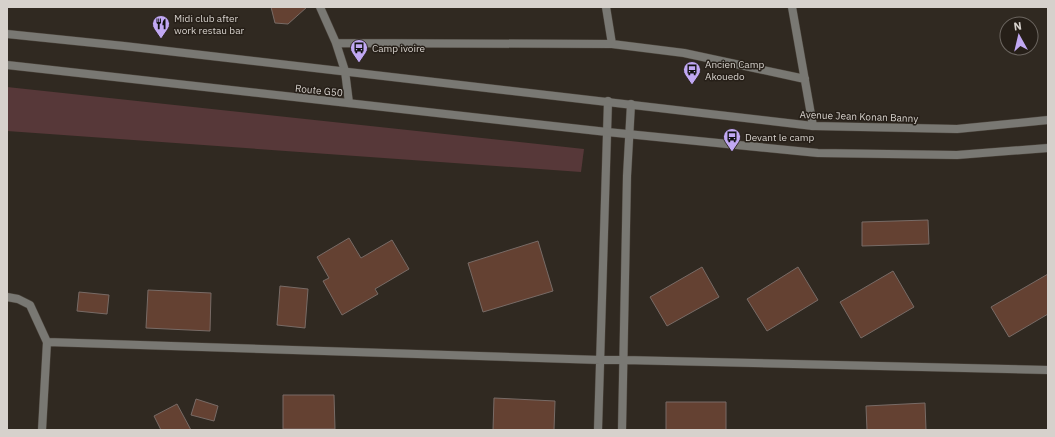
<svg xmlns="http://www.w3.org/2000/svg" width="1055" height="437" font-family="'IBM Plex Sans',sans-serif">
	<style>
		.green { fill: #573839 }
		.building { fill: #644132; stroke: #786b66 }
		.lines { fill: none; stroke-linecap: round; stroke-linejoin: round }
		.minor-casing { stroke: #4b443c; stroke-width: 9 }
		.tertiary-casing { stroke: #4b443c; stroke-width: 9 }
		.minor { stroke: #797873; stroke-width: 8 }
		.tertiary { stroke: #797873; stroke-width: 8 }
		.labels { text-anchor: middle; stroke-width: 3; stroke-linejoin: round; paint-order: stroke }
		.poi-label { font-size: 10px; fill: #d6d1cc; stroke: #261f18; text-anchor: start }
		.street-label { font-size: 10px; fill: #d6d1cc; stroke: #261f18 }
	</style>
	<rect width="100%" height="100%" fill="#302921"/>
	<path class="green" d="M7,87l577,62 -3,23 -574,-41z"/>
	<path class="building" d="M271,7h36l-19,17 -13,-1z
		M928,220l1,24 -67,2v-24z
		M349,238l12,20 31,-18 17,29 -34,20 3,5 -36,21 -19,-34 6,-3 -12,-21z
		M538,241l15,50 -70,21 -15,-49z
		M702,267l17,30 -52,29 -17,-29z
		M798,267l20,33 -51,31 -20,-32z
		M893,271l21,36 -53,31 -21,-36z
		M1048,274v40l-39,23 -18,-30z
		M280,286l28,3 -3,39 -28,-3z
		M148,290l63,3 -1,38 -64,-3z
		M79,292l30,3 -2,19 -30,-3z
		M283,395h51l1,34h-52z
		M494,398l61,3 -1,29h-61z
		M196,399l22,7 -4,15 -23,-6z
		M666,402h60v28h-60z
		M925,403l1,27h-59l-1,-24z
		M177,404l14,26h-30l-7,-14z"/>
	<g class="lines">
		<defs>
			<path id="minor" d="M320,7l16,36 9,28 4,32
				M606,7l6,37
				M792,7l21,119
				M336,43l276,1 72,9 121,26
				M7,297l11,2 12,6 17,37 -5,88
				M47,342l553,18h24l424,10
				M598,430l10,-329
				M622,430l5,-254 4,-72"/>
			<path id="tertiary" d="M7,34l117,12 689,80 144,3 91,-9
				M7,65l600,67 211,21 139,2 91,-7"/>
		</defs>
		<use href="#minor" class="minor-casing"/>
		<use href="#tertiary" class="tertiary-casing"/>
		<use href="#minor" class="minor"/>
		<use href="#tertiary" class="tertiary"/>
	</g>
	<defs>
		<symbol id="restaurant-pin" viewBox="-11 -11 22 30"><path d="M0 17L-7.5 6A9.5 9.5 0 1 1 7.5 6Z" fill="#c1a8f3" stroke="#261f18"/><path d="M-5-6h1v4h1v-4h1v4h1v-4h1v5L-1.5 .5V6h-2V.5L-5-1ZM5-6V6H3V1.5H1.5Q1.5-4 5-6Z" fill="#111"/></symbol>
		<symbol id="bus-pin" viewBox="-11 -11 22 30"><path d="M0 17L-7.5 6A9.5 9.5 0 1 1 7.5 6Z" fill="#c1a8f3" stroke="#261f18"/><path d="M-5-6H5V4H4V6H2V4H-2V6H-4V4H-5ZM-3.5-4V0h7V-4ZM-3.5 1.2v1.5H-2V1.2ZM2 1.2v1.5H3.5V1.2Z" fill="#111"/></symbol>
	</defs>
	<g fill-rule="evenodd">
		<use href="#restaurant-pin" x="151" y="14" width="20" height="27"/>
		<use href="#bus-pin" x="349" y="38" width="20" height="27"/>
		<use href="#bus-pin" x="682" y="60" width="20" height="27"/>
		<use href="#bus-pin" x="722" y="127" width="20" height="27"/>
	</g>
	<g class="labels">
		<g class="poi-label">
			<text x="174" y="22">Midi club after<tspan x="174" dy="12">work restau bar</tspan></text>
			<text x="372" y="52">Camp ivoire</text>
			<text x="705" y="68">Ancien Camp<tspan x="705" dy="12">Akouedo</tspan></text>
			<text x="745" y="141">Devant le camp</text>
		</g>
		<g class="street-label">
			<text transform="translate(319 90) rotate(6)" y="4">Route G50</text>
			<text transform="translate(859 116) rotate(2)" y="4">Avenue Jean Konan Banny</text>
		</g>
	</g>
	<rect width="1055" height="437" fill="none" stroke="#d6d1cc" stroke-width="16"/>
	<g transform="translate(1019 36) rotate(352)"><circle r="19" fill="#261f18" stroke="#6c6660"/>
	<path d="M0-3L7 15L0 10L-7 15Z" fill="#c1a8f3"/>
	<text y="-6" font-size="11" font-weight="bold" text-anchor="middle" fill="#d6d1cc">N</text>
	</g>
</svg>
